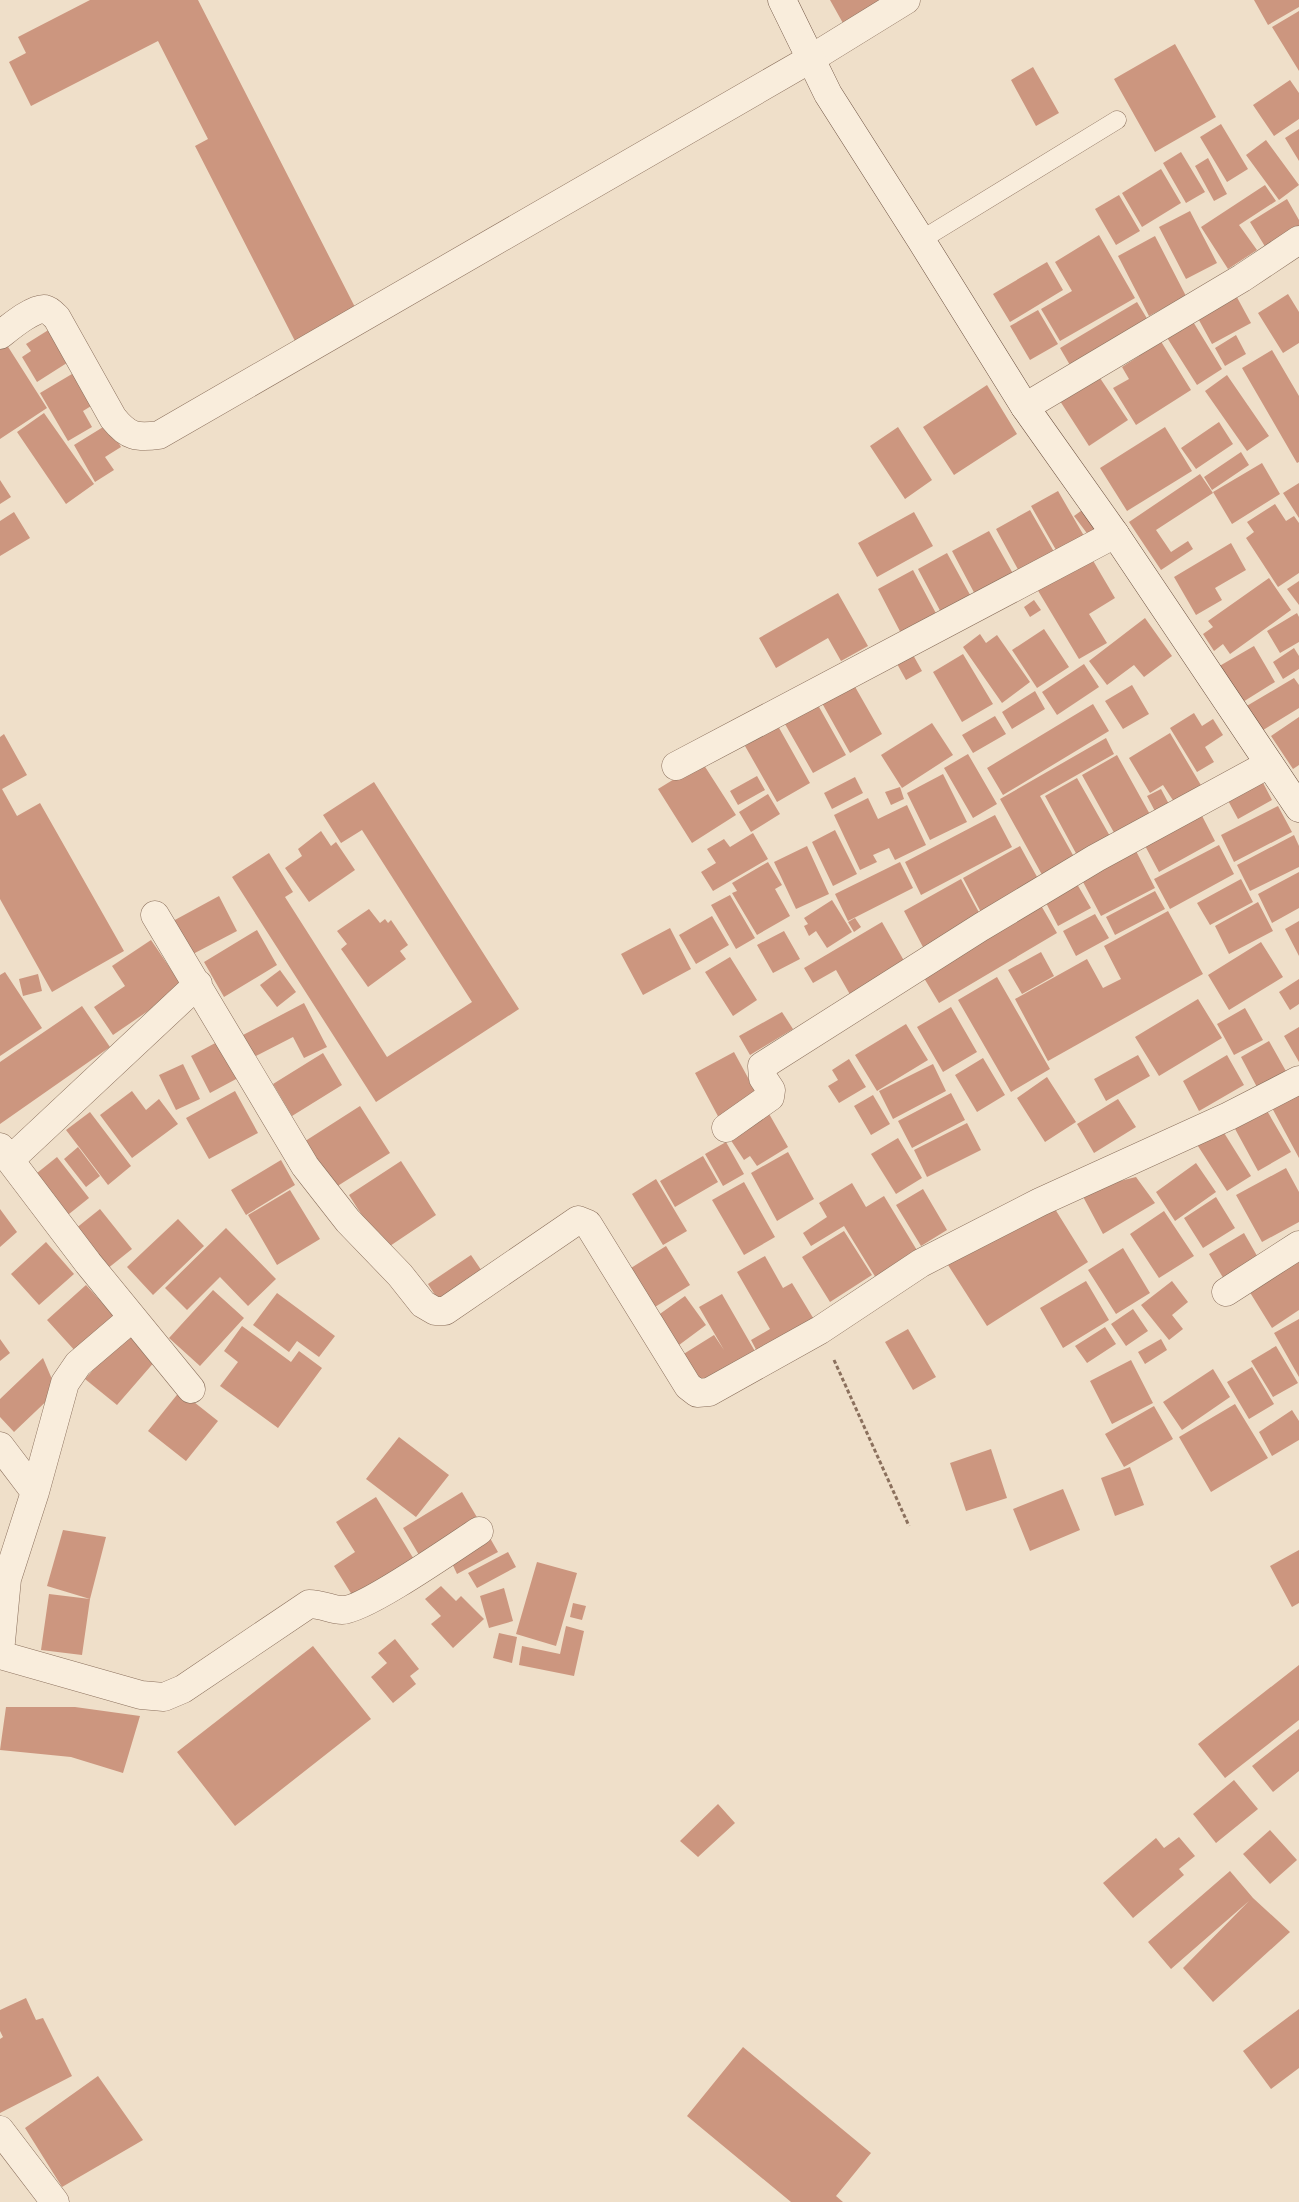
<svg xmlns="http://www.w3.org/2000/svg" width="1299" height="2202" font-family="'Noto Serif',serif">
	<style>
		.building { fill: #cc967f }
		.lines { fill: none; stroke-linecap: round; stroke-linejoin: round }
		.lane-casing { stroke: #8b705d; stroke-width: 19 }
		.street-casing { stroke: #8b705d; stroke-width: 29 }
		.secondary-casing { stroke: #6d5140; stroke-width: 29 }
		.path { stroke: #8b705d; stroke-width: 3; stroke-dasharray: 4 2.5; stroke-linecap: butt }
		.lane { stroke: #f9eddc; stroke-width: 18 }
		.street { stroke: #f9eddc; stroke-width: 28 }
		.secondary { stroke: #f9eddc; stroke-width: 28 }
	</style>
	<rect width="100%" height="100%" fill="#efdfc9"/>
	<path class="building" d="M90,0h108l159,311 -61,32 -101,-197 13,-7 -50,-98 -127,65 -22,-44 17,-9 -8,-16z
		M830,0h58l-44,25z
		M1254,0h45v7l-31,18z
		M1299,11v60l-27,-44z
		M1175,44l41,73 -61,35 -41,-73z
		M1033,67l26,46 -23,13 -25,-46z
		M1290,80l9,13v26l-25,17 -21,-31z
		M1221,124l27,45 -21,13 -27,-45z
		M1299,129v32l-14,-23z
		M1266,140l33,45 -20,15 -33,-45z
		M1181,152l24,40 -19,11 -23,-40z
		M1208,158l19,36 -13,7 -19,-35z
		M1161,169l20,34 -39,24 -20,-34z
		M1265,185l11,16 -37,24 18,25 -29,19 -27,-42z
		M1119,195l21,36 -24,14 -21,-36z
		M1287,199l12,21v15l-30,18 -19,-31z
		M1190,211l27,52 -31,16 -27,-52z
		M1099,235l36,63 -75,43 -19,-32 31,-18 -17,-29z
		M1155,236l31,60 -37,20 -31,-60z
		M1047,262l16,28 -53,32 -17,-28z
		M1233,290l18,33 -39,21 -18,-33z
		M1288,294l11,18v31l-16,10 -25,-40z
		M1137,302l14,23 -77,47 -14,-24z
		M1038,310l20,34 -28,16 -20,-34z
		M1192,320l30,49 -25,16 -31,-49z
		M50,329l20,32 -33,21 -15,-25 9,-6 -5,-7z
		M1157,335l34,55 -55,35 -23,-37 16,-9 -7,-12 17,-11 -5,-7z
		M1236,335l10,19 -21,12 -10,-18z
		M5,342l42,66 -47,31v-94z
		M1272,350l27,46v66l-2,1 -55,-95z
		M77,371l19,32 -13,8 9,16 -24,14 -28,-48z
		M1098,375l30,45 -39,26 -29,-45z
		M1227,375l42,61 -22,15 -42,-60z
		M987,385l30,49 -63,41 -31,-48z
		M44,413l50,71 -28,20 -49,-72z
		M1219,422l14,22 -37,25 -15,-21z
		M108,424l13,23 -16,10 9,13 -19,12 -21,-37z
		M898,427l34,53 -27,19 -35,-53z
		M1165,427l27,44 -65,40 -27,-43z
		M1241,452l8,13 -37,25 -8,-13z
		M1262,463l18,31 -48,30 -19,-32z
		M1200,474l13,19 -57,37 15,22 17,-11 5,8 -32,21 -32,-48z
		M0,480l11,17 -11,7z
		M1299,483v35l-16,-25z
		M1058,491l29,50 -27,16 -29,-51z
		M1275,504l11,17 8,-5 5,7v50l-21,14 -32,-49 8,-6 -7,-10z
		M1085,508l18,24 -11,8 -18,-24z
		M1030,510l27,47 -35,20 -26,-48z
		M14,512l16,26 -30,18v-35z
		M914,512l19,34 -56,31 -19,-34z
		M989,531l27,48 -38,21 -26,-49z
		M1231,543l15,27 -31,18 7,12 -26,15 -22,-38z
		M1088,552l27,46 -26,16 18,29 -28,16 -45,-75z
		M947,553l27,49 -30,16 -26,-49z
		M913,570l26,49 -35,20 -26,-50z
		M1269,578l22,32 -61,44 -7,-10 -9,7 -11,-17 10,-7 -5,-6z
		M1299,581v24l-12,-16z
		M838,593l30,53 -27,15 -13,-23 -52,30 -17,-30z
		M1034,600l7,10 -11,7 -6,-10z
		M1297,613l2,4v25l-19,11 -13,-22z
		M1145,618l27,38 -28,21 -10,-12 -27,20 -18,-24z
		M1044,629l25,38 -32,21 -25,-38z
		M980,634l6,9 11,-8 33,47 -28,21 -39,-56z
		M1254,646l21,36 -37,23 -22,-37z
		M1294,648l5,8v13l-16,10 -10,-17z
		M912,653l10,18 -16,9 -10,-18z
		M963,654l30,50 -31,18 -29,-50z
		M1084,664l15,23 -42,28 -15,-23z
		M850,678l32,56 -32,19 -32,-57z
		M1294,678l5,7v23l-39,24 -15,-25z
		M1132,685l17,29 -26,15 -18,-28z
		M1035,691l10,18 -33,20 -10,-17z
		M814,698l32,57 -33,18 -32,-56z
		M1093,704l16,27 -106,64 -16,-27z
		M1194,713l8,13 11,-7 10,16 -18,12 9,15 -17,10 -27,-44z
		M995,716l11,18 -33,19 -11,-18z
		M1299,717v48l-6,4 -22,-33z
		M932,723l21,32 -51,33 -21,-33z
		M778,726l32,57 -33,19 -32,-56z
		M1170,733l35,59 -27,16 -15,-23 -13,8 -21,-35z
		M4,734l23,41 -25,14 15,27 23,-13 84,148 -72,41 -52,-93v-162z
		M1106,738l8,16 -74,42 38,68 -32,18 -46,-83z
		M968,754l29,50 -24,14 -29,-50z
		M1117,755l35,63 -35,20 -35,-63z
		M702,762l34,53 -44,28 -34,-54z
		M943,774l24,48 -37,18 -23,-47z
		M757,776l8,14 -27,15 -8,-14z
		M855,777l8,16 -31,16 -8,-16z
		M1260,777l12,23 -34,19 -13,-24z
		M1077,778l34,60 -33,19 -33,-61z
		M374,782l145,227 -143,93 -144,-225 37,-24 24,39 -8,5 102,160 85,-55 -110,-172 -21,13 -18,-28z
		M900,787l4,12 -13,6 -6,-13z
		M1161,789l11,21 -14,7 -11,-21z
		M768,794l12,20 -29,18 -12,-20z
		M868,798l10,21 29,-14 19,40 -31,15 -6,-12 -16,7 4,7 -17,8 -26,-55z
		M1278,806l14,26 -58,30 -13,-27z
		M1200,812l15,29 -56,31 -16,-30z
		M995,815l17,32 -91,48 -16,-33z
		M835,830l22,44 -24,12 -21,-44z
		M321,831l10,15 5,-4 19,28 -46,32 -24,-34 17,-12 -4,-7z
		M753,833l15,26 -55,32 -12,-19 15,-9 -9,-14 17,-10 6,8z
		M1294,835l5,11v21l-49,24 -13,-26z
		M1219,845l15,29 -64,35 -16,-30z
		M807,846l22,48 -33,15 -22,-47z
		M1020,846l21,38 -58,32 -20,-38z
		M1136,851l19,37 -54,28 -19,-36z
		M768,862l14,23 -7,4 15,27 -33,19 -25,-42 5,-2 -5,-8z
		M900,862l13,26 -65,33 -13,-27z
		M1299,872v36l-27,15 -14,-29z
		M961,879l21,39 -58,31 -20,-38z
		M1241,879l12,23 -43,23 -13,-22z
		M1077,884l14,24 -33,18 -13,-25z
		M1155,891l10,18 -50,26 -9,-18z
		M730,895l25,43 -19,11 -25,-44z
		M219,896l18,35 -46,24 -18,-34z
		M832,900l20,32 -25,16 -11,-17 -7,5 -5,-10 4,-2 -4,-6z
		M1039,902l18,31 -118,70 -18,-30z
		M1258,902l15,29 -44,23 -14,-28z
		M369,909l11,14 5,-4 3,4 3,-3 17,25 -8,6 6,8 -38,28 -27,-38 6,-5 -10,-13z
		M1168,911l35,63 -155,87 -33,-62 72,-40 16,29 18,-9 -17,-33z
		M1095,914l14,24 -33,18 -13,-25z
		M712,916l17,29 -33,19 -17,-29z
		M855,918l6,9 -7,5 -6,-10z
		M1299,921v35l-14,-27z
		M882,922l25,44 -55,32 -16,-28 -23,13 -9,-15z
		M670,928l21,41 -48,26 -22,-41z
		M257,930l20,35 -53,32 -20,-35z
		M784,931l16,28 -27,14 -16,-28z
		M151,940l32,47 -70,48 -19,-28 31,-21 -13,-20z
		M1261,942l22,35 -54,33 -21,-35z
		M1041,952l13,24 -32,18 -14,-24z
		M730,957l27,43 -24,16 -28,-44z
		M280,970l16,22 -19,15 -17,-22z
		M5,972l37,56 -42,28v-81z
		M38,974l4,17 -19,5 -4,-17z
		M997,977l53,92 -39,23 -53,-92z
		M1299,979v25l-9,6 -11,-18z
		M1198,999l24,39 -63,38 -24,-39z
		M304,1003l23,44 -23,11 -11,-21 -39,20 -11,-22z
		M82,1006l28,41 -110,77v-62z
		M951,1007l26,45 -34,20 -26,-45z
		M1245,1008l18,32 -29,15 -17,-31z
		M782,1012l11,17 -43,26 -11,-19z
		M906,1024l22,36 -51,31 -22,-36z
		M1299,1027v35l-15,-26z
		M219,1041l19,37 -28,15 -19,-37z
		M1269,1041l18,32 -29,16 -17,-32z
		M734,1052l25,46 -39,22 -25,-47z
		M323,1053l19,32 -50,31 -19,-32z
		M1138,1055l12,21 -44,25 -12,-22z
		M1227,1055l17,30 -45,26 -16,-30z
		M983,1058l22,37 -28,17 -22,-37z
		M849,1059l17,28 -27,16 -11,-17 10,-6 -6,-10z
		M183,1064l17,35 -24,11 -17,-35z
		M933,1064l13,27 -53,28 -14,-28z
		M1047,1077l29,45 -31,20 -28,-44z
		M132,1091l14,19 13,-11 19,25 -46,34 -32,-43z
		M235,1091l23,42 -49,26 -23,-41z
		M1299,1091v67l-28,-52z
		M951,1093l14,27 -53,28 -14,-27z
		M873,1095l17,29 -19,11 -17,-29z
		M1118,1099l18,28 -42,26 -17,-29z
		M360,1106l30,47 -62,39 -29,-47z
		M1266,1109l25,43 -33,19 -24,-44z
		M90,1112l41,54 -23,19 -42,-55z
		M768,1112l20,35 -31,19 -7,-10 -6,4 -16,-24z
		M967,1123l14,27 -54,27 -13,-27z
		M1221,1128l30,48 -24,15 -31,-48z
		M898,1138l24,40 -26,16 -25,-40z
		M726,1142l18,32 -21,12 -18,-32z
		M78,1147l22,29 -14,11 -22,-28z
		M788,1152l26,47 -37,22 -26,-48z
		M703,1156l15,26 -43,25 -15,-26z
		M57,1157l32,41 -25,20 -32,-41z
		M281,1160l14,25 -49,30 -15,-25z
		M401,1161l35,54 -52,35 -35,-55z
		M1196,1163l20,29 -41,29 -19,-29z
		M1286,1168l13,24v30l-37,20 -26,-47z
		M1136,1177l19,26 -52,31 -23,-43z
		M656,1179l31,52 -24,14 -31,-51z
		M744,1182l31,55 -31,18 -32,-55z
		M852,1183l14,24 18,-11 34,56 -42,26 -32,-52 -33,20 -8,-13 24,-16 -8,-14z
		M923,1189l24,41 -26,16 -25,-41z
		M290,1190l30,49 -43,26 -29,-50z
		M1216,1197l19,31 -32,20 -19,-30z
		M1050,1201l38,61 -101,64 -39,-61z
		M0,1209l17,23 -17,15z
		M100,1209l32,40 -25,20 -32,-40z
		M1164,1211l30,45 -35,22 -29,-44z
		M178,1219l26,27 -51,49 -26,-28z
		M226,1228l50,51 -28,27 -28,-29 -33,33 -22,-22z
		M844,1231l28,44 -42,27 -28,-45z
		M1244,1233l16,28 -35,20 -16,-27z
		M46,1242l28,32 -35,31 -28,-31z
		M666,1246l24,39 -43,27 -24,-39z
		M1123,1248l27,45 -34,21 -28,-44z
		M1299,1252v58l-27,18 -26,-42z
		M471,1255l17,25 -44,29 -16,-25z
		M765,1256l18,32 9,-5 26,43 -57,33 -10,-19 19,-11 -33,-57z
		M1086,1281l23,39 -46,28 -23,-40z
		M1172,1281l16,21 -16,13 11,14 -14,11 -28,-35z
		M86,1285l30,33 -39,35 -30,-33z
		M213,1290l31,28 -44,48 -31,-28z
		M277,1293l58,43 -16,21 -22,-16 -8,11 -36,-27z
		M722,1294l38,66 -23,13 -5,-10 -40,25 -18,-28 40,-25 10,15 -25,-43z
		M685,1296l21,29 -35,26 -21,-30z
		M1133,1309l15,22 -22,15 -15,-22z
		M1299,1319v58l-25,-44z
		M242,1326l49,36 8,-11 23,17 -44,60 -58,-42 18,-24 -14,-11z
		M1105,1327l11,17 -29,19 -12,-17z
		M908,1329l28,48 -23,13 -28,-48z
		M126,1333l30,27 -39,45 -32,-26z
		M0,1339l10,14 -10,8z
		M1161,1339l6,11 -22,14 -7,-12z
		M1276,1346l22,37 -25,14 -22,-36z
		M43,1358l14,33 -43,41 -14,-15v-18z
		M1131,1360l22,43 -41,21 -22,-43z
		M1252,1367l22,37 -25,15 -22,-37z
		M1213,1369l17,28 -48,33 -19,-28z
		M180,1391l38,30 -32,40 -38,-30z
		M1235,1404l33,54 -57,34 -32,-55z
		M1154,1406l19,33 -49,28 -19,-33z
		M1292,1410l7,11v19l-27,16 -13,-24z
		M399,1437l50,38 -33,42 -50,-38z
		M991,1449l16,49 -41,13 -16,-48z
		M1130,1467l14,38 -29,11 -14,-38z
		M1063,1489l17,41 -50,21 -17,-42z
		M462,1492l16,27 -59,36 -16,-27z
		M376,1497l39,64 -61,37 -20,-32 21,-14 -19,-30z
		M63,1530l43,7 -16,62 -43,-13z
		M490,1538l8,14 -41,22 -7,-15z
		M1299,1550v53l-7,4 -22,-41z
		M508,1552l8,15 -39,21 -9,-15z
		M537,1562l40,11 -21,73 -40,-12z
		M441,1586l15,15 5,-5 23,23 -31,29 -22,-24 10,-8 -16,-17z
		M504,1588l9,33 -24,7 -9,-32z
		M49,1594l41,5 -8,56 -41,-5z
		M573,1603l13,3 -4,14 -12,-3z
		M566,1626l18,5 -10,45 -55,-11 3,-19 38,8z
		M499,1633l18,4 -5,26 -19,-5z
		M395,1639l24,30 -9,7 6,8 -23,19 -22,-26 16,-14 -9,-10z
		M313,1646l58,73 -136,107 -58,-74z
		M1299,1665v55l-74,58 -27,-34z
		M6,1707h69l65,9 -17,57 -52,-16 -71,-7z
		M1299,1729v42l-26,21 -21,-26z
		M1234,1780l24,29 -42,34 -23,-29z
		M718,1804l17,19 -37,34 -18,-16z
		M1270,1830l27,30 -27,24 -27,-30z
		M1179,1837l16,19 -16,13 5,6 -51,43 -30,-35 53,-45 8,10z
		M1230,1871l23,27 37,34 -77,70 -30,-34 66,-67 -78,68 -23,-27z
		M26,1998l10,22 7,-2 29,58 -72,37v-74l3,-2 -3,-6v-21z
		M1299,2009v59l-28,21 -28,-38z
		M743,2047l128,106 -35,43 7,6h-52l-104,-86z
		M98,2076l45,64 -81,47 -37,-59z"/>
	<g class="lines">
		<defs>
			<path id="lane" d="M921,240l196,-120"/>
			<path id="street" d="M0,335c9,-7 34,-28 45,-26 5,1 9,6 12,9l56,100c15,19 24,20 46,17l653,-377 94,-58
				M1025,407l217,-129 57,-38
				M676,766l439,-232
				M155,915l150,251 43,55 52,54 23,29 12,7h10l133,-91 10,4 100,162 9,7 12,-1 111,-62 101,-67 119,-61 189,-86 70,-36
				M726,1128l44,-31 1,-7 -8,-12 -1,-12 219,-139 115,-69 173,-94
				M0,1147l88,116 103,126
				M11,1159l187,-175
				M1226,1292l73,-47
				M0,1446l35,46
				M0,1652l7,-73 28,-87 30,-109 13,-19 54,-46
				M0,1655l141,40 23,2 19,-8 126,-85c13,0 23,6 33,6 21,1 114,-64 137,-79
				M0,2130l55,72"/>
			<path id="secondary" d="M782,0l46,94 93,146 104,167 90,127 184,274"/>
		</defs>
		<use href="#lane" class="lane-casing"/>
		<use href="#street" class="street-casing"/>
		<use href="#secondary" class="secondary-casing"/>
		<path class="path" d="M834,1360l75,166"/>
		<use href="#lane" class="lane"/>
		<use href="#street" class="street"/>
		<use href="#secondary" class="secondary"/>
	</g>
</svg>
